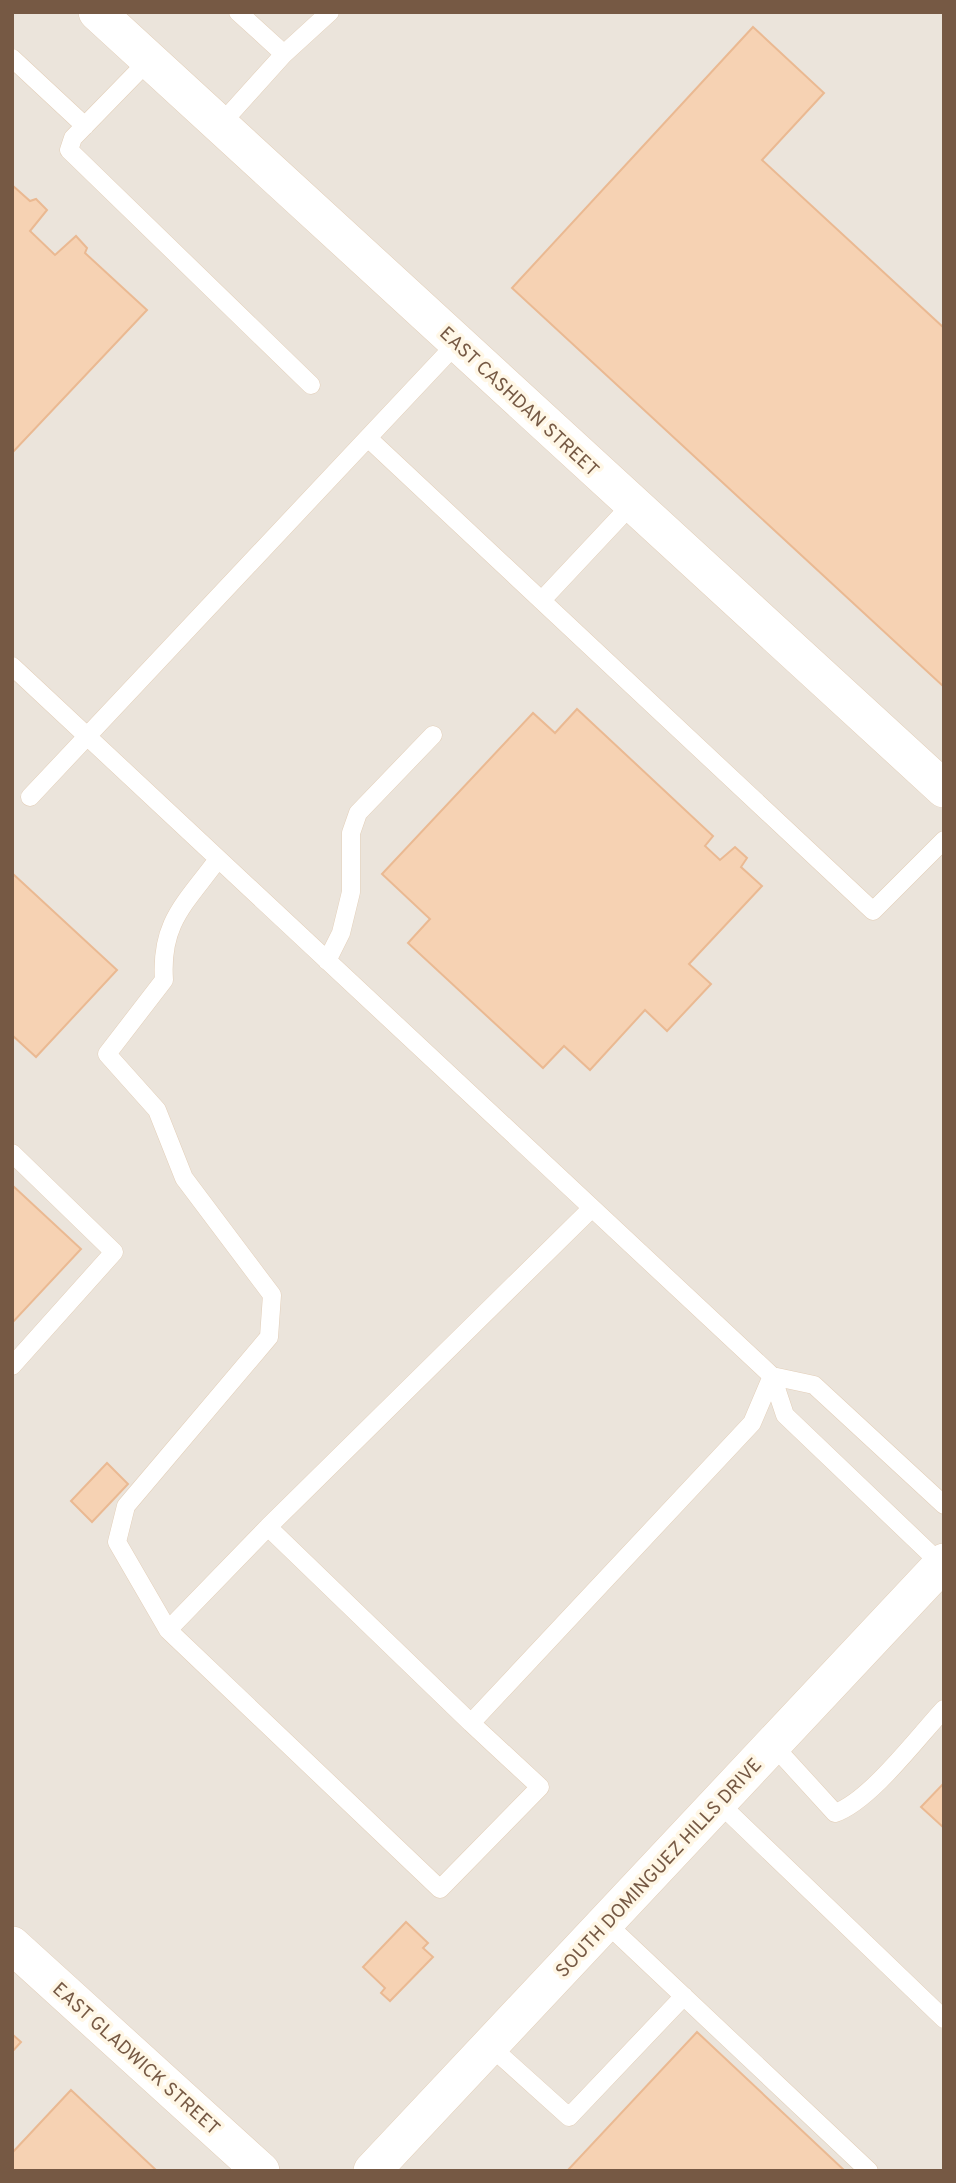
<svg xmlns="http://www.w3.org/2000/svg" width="956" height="2183" font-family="Overpass,sans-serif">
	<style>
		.industrial { fill: #ebe4db }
		.building { fill: #f6d2b3; stroke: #eab992; stroke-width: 2 }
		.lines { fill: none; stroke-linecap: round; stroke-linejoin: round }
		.lane-casing { stroke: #e3cfb9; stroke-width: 19 }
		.street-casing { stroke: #e3cfb9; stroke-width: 38 }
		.lane { stroke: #fff; stroke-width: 18 }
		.street { stroke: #fff; stroke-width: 37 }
		.labels { text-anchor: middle; stroke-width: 7; stroke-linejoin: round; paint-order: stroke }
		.street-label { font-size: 19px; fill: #765944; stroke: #fff7e6 }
	</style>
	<rect width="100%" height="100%" fill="#fef4de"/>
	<path class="industrial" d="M12,12h932v2159h-932z"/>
	<path class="building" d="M753,27l71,66 -62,67 182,168v359l-432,-399z
		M12,185l18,16 6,-2 11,11 -17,21 25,24 21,-19 11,12 -2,5 62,57 -135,143z
		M577,709l136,127 -8,10 15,14 15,-13 12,11 -6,9 21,19 -73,78 22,20 -44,47 -22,-21 -55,60 -26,-24 -21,22 -135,-125 22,-24 -48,-45 151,-161 22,20z
		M12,873l105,97 -81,87 -24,-22z
		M12,1185l69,64 -69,74z
		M107,1463l21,21 -36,38 -21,-21z
		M944,1783v45l-23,-21z
		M406,1922l22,21 -5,5 10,9 -43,44 -9,-8 4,-5 -22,-21z
		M697,2032l148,139h-278z
		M12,2034l9,8 -9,10z
		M71,2090l86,81h-145v-18z"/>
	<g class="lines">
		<defs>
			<path id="lane" d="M284,54l46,-42
				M12,58l73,68
				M149,60l-76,78 -4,12 242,235
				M220,125l64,-71 -46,-42
				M368,438l505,473 71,-71
				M542,600l90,-96
				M12,666l760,710 13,39 157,150
				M30,797l427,-454
				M327,961l14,-28 10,-41v-59l7,-20 75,-78
				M12,1153l102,99 -102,114
				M772,1376l42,9 130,120
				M268,1527l324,-319
				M168,1630l-51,-88 9,-36 143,-169 3,-42 -88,-117 -27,-68 -50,-56 57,-74c-4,-58 22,-77 54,-121
				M471,1723l-203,-196 -100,103 272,259 100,-102 -69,-64 281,-300 20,-47
				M773,1745l62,68c35,-12 82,-75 109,-104
				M718,1802l226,217
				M605,1922l264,249
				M490,2046l79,71 115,-121"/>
			<path id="street" d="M97,12l847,777
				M12,1945l249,226
				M372,2171l572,-609"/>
		</defs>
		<use href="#lane" class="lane-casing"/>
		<use href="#street" class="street-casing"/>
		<use href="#lane" class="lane"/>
		<use href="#street" class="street"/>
	</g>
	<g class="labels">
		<g class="street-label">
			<text transform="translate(520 401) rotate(43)" y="7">EAST CASHDAN STREET</text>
			<text transform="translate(658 1867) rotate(-47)" y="7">SOUTH DOMINGUEZ HILLS DRIVE</text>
			<text transform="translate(137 2058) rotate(42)" y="7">EAST GLADWICK STREET</text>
		</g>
	</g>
	<rect width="956" height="2183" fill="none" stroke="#765944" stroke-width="28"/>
</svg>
